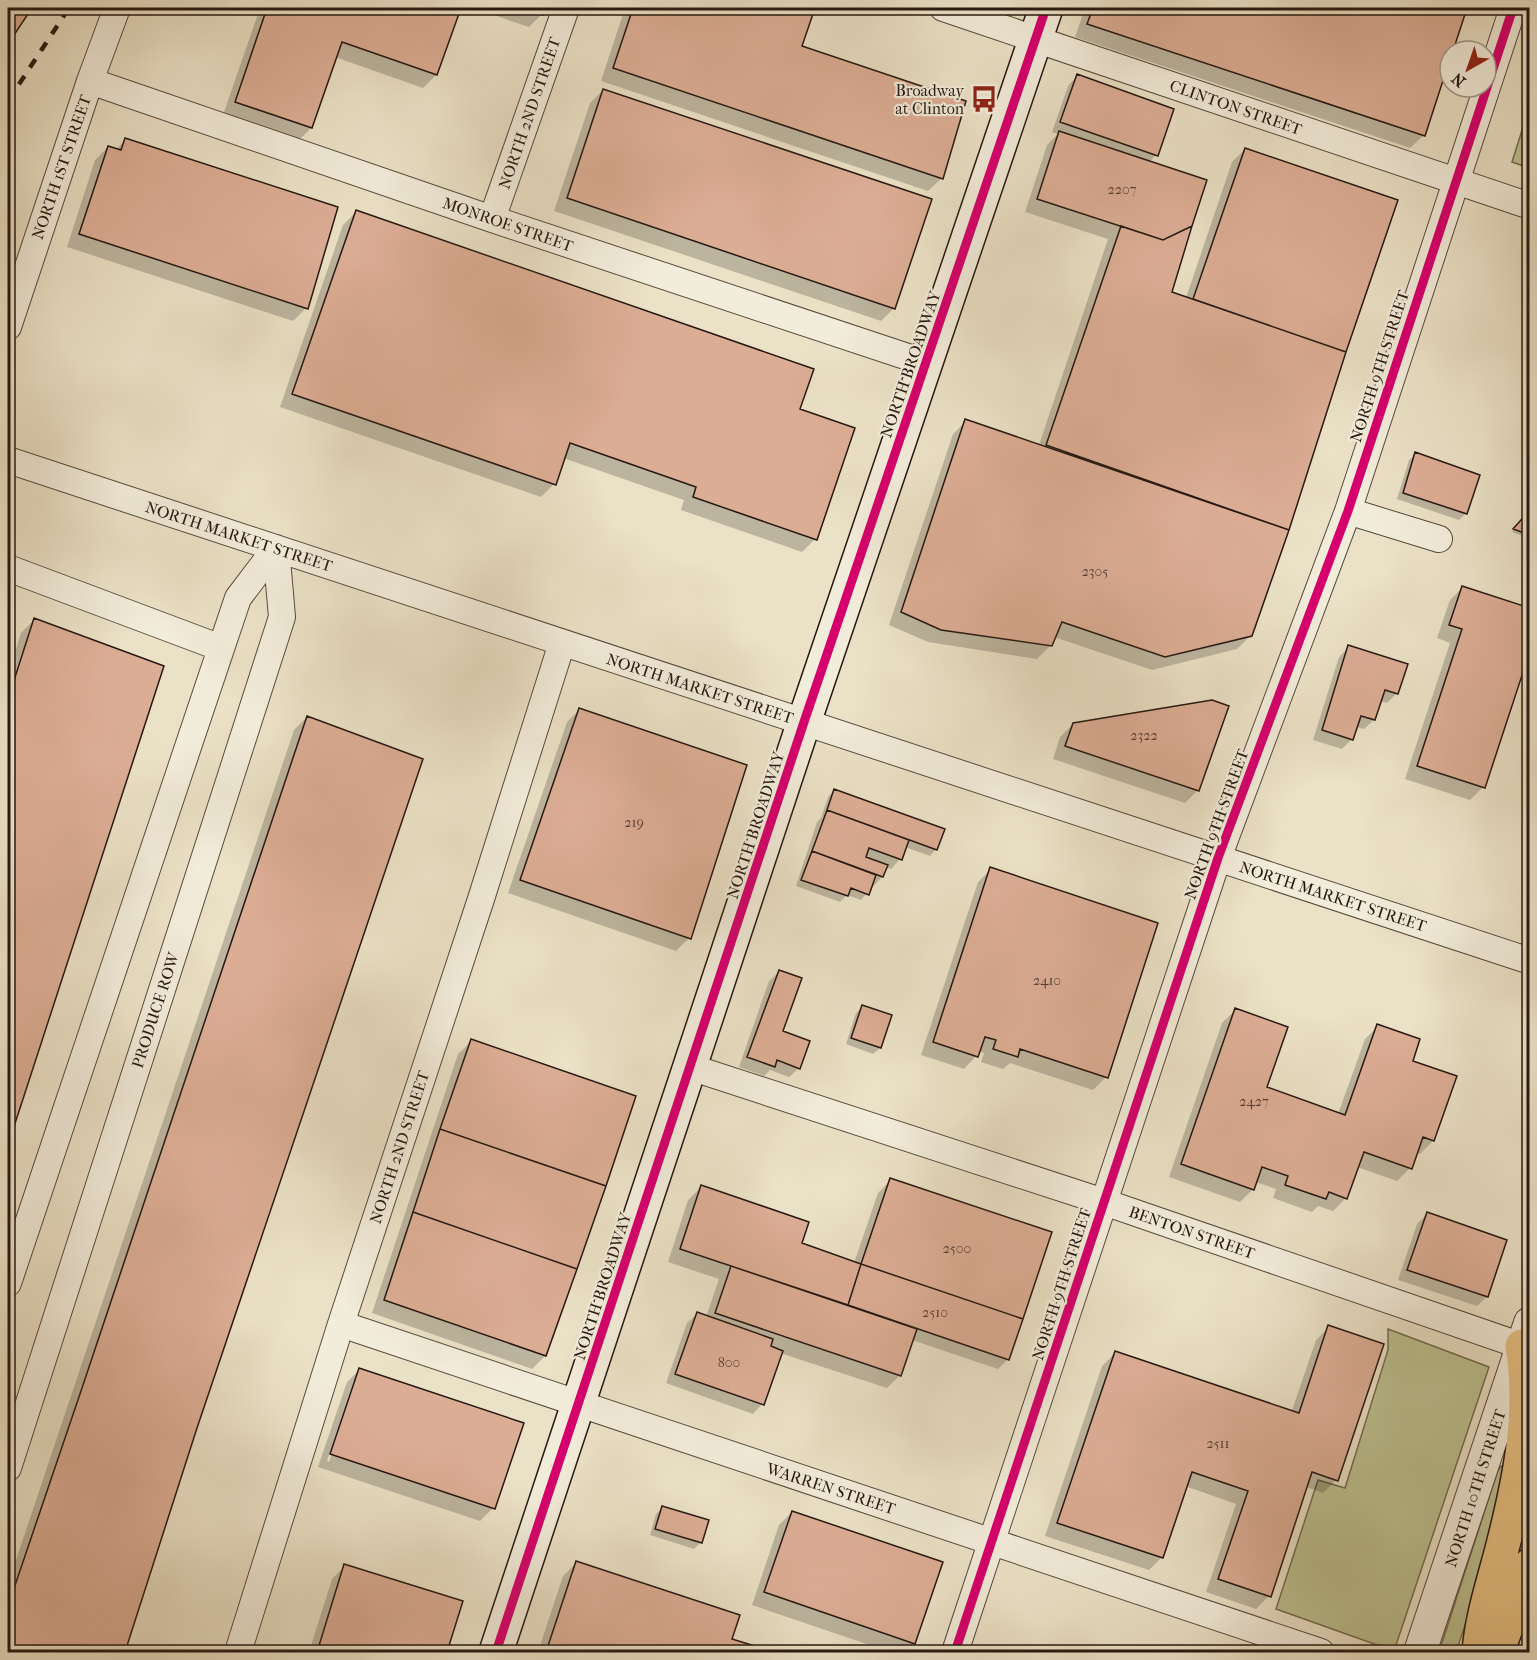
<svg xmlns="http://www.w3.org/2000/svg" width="1537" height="1660" font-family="'IM FELL French Canon',serif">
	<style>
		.green { fill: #bdc191; stroke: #726c51; stroke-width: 1.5 }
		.shadow { fill: #0003; fill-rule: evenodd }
		.building { fill: #dcad95; stroke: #261811; stroke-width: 1.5 }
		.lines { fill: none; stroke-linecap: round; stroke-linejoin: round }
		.minor-casing { stroke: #574a3e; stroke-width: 28 }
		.tertiary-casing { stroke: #574a3e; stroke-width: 34 }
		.secondary-casing { stroke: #261811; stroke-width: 36 }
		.motorway-casing { stroke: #261811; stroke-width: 36 }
		.minor { stroke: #f2ecda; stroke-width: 26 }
		.tertiary { stroke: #f2ecda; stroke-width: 32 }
		.secondary { stroke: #f2ecda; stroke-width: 33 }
		.motorway { stroke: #e6c083; stroke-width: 33 }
		.rail { stroke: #261811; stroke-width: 4.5; stroke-dasharray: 10 10; stroke-linecap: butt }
		.cycleway-casing { stroke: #f2ecda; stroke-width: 13 }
		.cycleway { stroke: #d6006c; stroke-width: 9 }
		.labels { text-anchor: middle; stroke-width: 4.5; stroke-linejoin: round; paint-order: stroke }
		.number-label { font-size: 14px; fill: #543d32 }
		.poi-label { font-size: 16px; fill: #261811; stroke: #f2ecda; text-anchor: end }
		.street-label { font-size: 16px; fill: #261811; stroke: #f2ecda }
	</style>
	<rect width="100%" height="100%" fill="#ebe1c6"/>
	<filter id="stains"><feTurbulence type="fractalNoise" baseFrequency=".00333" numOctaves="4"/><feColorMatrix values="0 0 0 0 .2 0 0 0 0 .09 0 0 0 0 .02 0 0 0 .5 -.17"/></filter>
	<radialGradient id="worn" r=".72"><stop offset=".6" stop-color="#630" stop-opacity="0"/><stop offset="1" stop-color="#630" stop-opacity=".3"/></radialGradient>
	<path class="green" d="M1529,108v60l-17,-6z
		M1388,1329l101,38 -95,284 -118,-42 42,-129 27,8 43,-138z
		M1501,1466l9,1 -18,79 -36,106h-17l58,-179z"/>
	<path class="shadow" d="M8,8h22l-22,34z
		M260,8h199l-23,67 -13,13 -88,-31 -24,71 -13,13 -75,-26z
		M473,8h71l-2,6 -13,13z
		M625,8h188l-13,39 142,131 -14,13 -327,-110z
		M1085,8h380l-41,127 -14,13 -335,-111z
		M1077,76l79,79 -7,7 21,131 16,5 46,-136 13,-13 151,52 -145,434 -14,14 -85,21 -98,-33 -3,8 -14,14 -109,-17 -39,-17 64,-191 13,-13 73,24 69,-206 -83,-27 22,-67 11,-11 -6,-2 16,-46z
		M603,90l291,218 -13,13 -327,-110 36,-108z
		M125,140l181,168 -13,13 -226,-74 28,-87 13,-13 8,3z
		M356,212l442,198 17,129 -13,13 -121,-42 3,-10 -121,-42 -9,26 -13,13 -261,-90 63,-182z
		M1416,454l50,59 -7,7 -62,-21 12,-39z
		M1530,511v27l-18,-6z
		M1463,587l20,200 -13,13 -65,-21 45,-136 -13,-5 13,-38z
		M34,620l128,47 -154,473v-466l13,-41z
		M1349,647l48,46 -10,10 -7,-2 -6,19 -10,9 -8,-2 -4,12 -10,10 -29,-9 26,-83z
		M580,709l109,229 -13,13 -168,-58 59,-171z
		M307,717l-111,711 -73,224h-115v-68l286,-854z
		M1073,724l125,66 -13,13 -132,-44 7,-22z
		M835,790l101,59 -6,7 -25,-9 -5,12 -9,10 -6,-2 -3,10 -21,23 -14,-5 -7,7 -44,-16 21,-64 4,-4 7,-21z
		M991,869l115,208 -13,13 -83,-27 -7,6 -22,-7 3,-9 -4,-1 -16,17 -43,-14 57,-173z
		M779,972l3,59 17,37 -10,9 -19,-7 -6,6 -25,-9 30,-86z
		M863,1006l27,10 -10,32 -7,6 -27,-10 10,-31z
		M1235,1010l30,78 73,26 27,-75 13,-13 33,35 22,80 -13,13 -4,-2 -6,16 -13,13 -40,-14 -11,31 -13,13 -15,-5 -6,6 -39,-14 3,-9 -20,-7 -3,7 -13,13 -71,-25 53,-154z
		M472,1041l73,315 -13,13 -160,-56 86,-259z
		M891,1180l117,179 -10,10 -86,-29 -12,35 -13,13 -107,-35 -18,51 -9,10 -87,-31 21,-60 10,-9 9,3 13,-38 -51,-17 20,-62 13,-13 99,57 54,19 24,-70z
		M1427,1214l78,27 -18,56 -10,9 -79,-26 19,-56z
		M1329,1327l7,153 -13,13 -17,-6 -37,109 -13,13 -50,-17 30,-88 -51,-18 -23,71 -13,13 -104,-34 57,-170 13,-13 176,60 25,-73z
		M360,1369l162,55 -29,84 -13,13 -162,-54 29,-85zM353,1383h3l-27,79 -2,-1z
		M663,1508l44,13 -7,22 -6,6 -44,-14 6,-21z
		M792,1512l122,131 -9,9h-15l-138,-47 27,-80z
		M576,1563l154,77 40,12h-232l25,-76z
		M345,1566l116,36 -15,50h-137l23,-73z"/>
	<path class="building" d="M8,8h24l-24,36z
		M267,8h194l-24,67 -95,-33 -30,86 -77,-26z
		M523,8h22l-2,7z
		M633,8h182l-13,38 164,55 -23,78 -330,-111z
		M1093,8h374l-14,43h-3v8l-25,77 -338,-112z
		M1077,74l97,35 -16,47 -98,-34z
		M603,89l329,110 -37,110 -328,-111z
		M1059,131l148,49 -15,46 -29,14 -126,-41z
		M125,138l213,69 -30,102 -229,-75 29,-88 13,4z
		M1245,148l153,52 -52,152 -153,-53z
		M356,210l458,159 -14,40 55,19 -38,112 -124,-43 3,-10 -126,-44 -14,42 -264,-91z
		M1121,226l42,14 29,-14 -20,66 174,60 -57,178 -243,-85z
		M965,419l324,111 -37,106 -87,21 -103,-35 -10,24 -111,-16 -40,-18z
		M1415,452l65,23 -13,39 -64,-21z
		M1530,510v25l-17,-6z
		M1462,586l68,22v43l-45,137 -68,-22 45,-137 -13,-4z
		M34,618l130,48 -156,479v-446z
		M1348,645l60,19 -10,30 -13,-4 -10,30 -14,-4 -8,24 -31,-10z
		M1212,700l17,6 -30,85 -134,-45 8,-23z
		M579,708l168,57 -56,174 -171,-59z
		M307,716l116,43 -226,669 -72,224h-117v-46l74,-218z
		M834,789l111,40 -8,21 -110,-40z
		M827,810l82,30 -7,20 -33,-12 -3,9 22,8 -5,12 -71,-26z
		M812,851l64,24 -7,20 -18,-7 -3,8 -47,-16z
		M990,867l168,56 -50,155 -88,-29 -2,8 -25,-8 3,-9 -11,-3 -7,20 -45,-15z
		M779,970l23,8 -19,53 27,10 -10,28 -23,-9 -2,7 -28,-10z
		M862,1005l30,10 -11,33 -30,-10z
		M1235,1008l53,19 -21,60 78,28 32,-91 43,15 -7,22 44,15 -23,65 -11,-4 -11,32 -48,-17 -17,47 -18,-7 -3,7 -41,-14 3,-9 -26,-9 -8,23 -73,-26z
		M471,1039l165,57 -30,90 -166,-57z
		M440,1129l166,57 -29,83 -164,-57z
		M890,1178l162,54 -29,87 -162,-55z
		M701,1185l108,37 -7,21 59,21 -13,41 -168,-56z
		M413,1212l164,57 -31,87 -162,-56z
		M1427,1212l80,28 -19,57 -81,-27z
		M861,1264l162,55 -14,41 -161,-55z
		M731,1266l186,63 -16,47 -186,-63z
		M697,1312l76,27 -2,7 12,5 -19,54 -89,-31z
		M1328,1325l56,19 -46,137 -26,-9 -41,125 -53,-18 30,-88 -56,-19 -29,86 -106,-35 58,-172 184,62z
		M359,1368l165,55 -29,86 -165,-55z
		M662,1506l47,14 -7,23 -47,-14z
		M792,1511l151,51 -28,82 -151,-52z
		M576,1561l164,54 -8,24 42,13h-228z
		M344,1564l119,37 -16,51h-119l-10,-3z"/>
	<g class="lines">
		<defs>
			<path id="minor" d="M943,8l587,198
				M90,81l402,138 434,144
				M492,219l74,-211
				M8,327l82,-246 27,-73
				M8,460l1522,501
				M1348,511l91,28
				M8,568l213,80
				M690,1067l414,135 418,144
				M8,1283l230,-685 38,-50
				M341,1324l980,328
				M8,1468l274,-851 -6,-69
				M238,1652l103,-328 140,-425 81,-256
				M955,1652l263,-794 130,-347 165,-503"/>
			<path id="tertiary" d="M1420,1652l110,-329"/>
			<path id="secondary" d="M496,1652l308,-930 242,-714"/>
			<path id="motorway" d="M1479,1652c3,-37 15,-71 24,-107 17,-66 30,-131 19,-199
				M1497,1652l33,-87"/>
		</defs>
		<use href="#minor" class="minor-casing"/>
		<use href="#tertiary" class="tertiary-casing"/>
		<use href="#secondary" class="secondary-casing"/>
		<use href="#motorway" class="motorway-casing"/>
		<use href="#minor" class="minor"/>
		<use href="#tertiary" class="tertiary"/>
		<use href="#secondary" class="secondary"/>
		<use href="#motorway" class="motorway"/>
		<path class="rail" d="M8,101l61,-93"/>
		<defs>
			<path id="cycleway" d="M496,1652l308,-930 242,-714
				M955,1652l263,-794 130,-347 165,-503"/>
		</defs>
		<use href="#cycleway" class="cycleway-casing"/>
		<use href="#cycleway" class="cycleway"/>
	</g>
	<defs>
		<symbol id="bus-bare" viewBox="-9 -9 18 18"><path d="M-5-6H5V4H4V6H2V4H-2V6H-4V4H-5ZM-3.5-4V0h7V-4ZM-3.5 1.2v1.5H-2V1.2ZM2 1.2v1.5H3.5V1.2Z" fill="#8f2418" stroke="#f2ecda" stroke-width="2.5" paint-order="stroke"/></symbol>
	</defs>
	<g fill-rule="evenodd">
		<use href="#bus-bare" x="965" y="80" width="38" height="38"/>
	</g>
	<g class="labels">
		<g class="number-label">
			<text x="1122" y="194">2207</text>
			<text x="1095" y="576">2305</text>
			<text x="1144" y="740">2322</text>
			<text x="634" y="827">219</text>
			<text x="1047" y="985">2410</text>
			<text x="1254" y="1106">2427</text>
			<text x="957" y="1253">2500</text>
			<text x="935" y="1317">2510</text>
			<text x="729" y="1367">800</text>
			<text x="1218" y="1448">2511</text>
		</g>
		<g class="poi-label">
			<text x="964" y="96">Broadway<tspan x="964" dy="18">at Clinton</tspan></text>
		</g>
		<g class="street-label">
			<text transform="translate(1236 107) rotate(19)" y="6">CLINTON STREET</text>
			<text transform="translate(529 113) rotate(-71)" y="6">NORTH 2ND STREET</text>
			<text transform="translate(61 167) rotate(-71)" y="6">NORTH 1ST STREET</text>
			<text transform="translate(508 224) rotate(19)" y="6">MONROE STREET</text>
			<text transform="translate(910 364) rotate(-71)" y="6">NORTH BROADWAY</text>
			<text transform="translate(1379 366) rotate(-72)" y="6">NORTH 9TH STREET</text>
			<text transform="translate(239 536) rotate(18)" y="6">NORTH MARKET STREET</text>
			<text transform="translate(700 688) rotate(18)" y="6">NORTH MARKET STREET</text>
			<text transform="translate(1216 824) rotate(-70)" y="6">NORTH 9TH STREET</text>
			<text transform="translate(755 825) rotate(-72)" y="6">NORTH BROADWAY</text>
			<text transform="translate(1333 896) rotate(18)" y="6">NORTH MARKET STREET</text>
			<text transform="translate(155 1010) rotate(-72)" y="6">PRODUCE ROW</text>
			<text transform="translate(399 1147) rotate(-72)" y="6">NORTH 2ND STREET</text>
			<text transform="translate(1192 1232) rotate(19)" y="6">BENTON STREET</text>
			<text transform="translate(1061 1284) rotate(-72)" y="6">NORTH 9TH STREET</text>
			<text transform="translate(602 1286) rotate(-72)" y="6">NORTH BROADWAY</text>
			<text transform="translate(831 1488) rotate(18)" y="6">WARREN STREET</text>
			<text transform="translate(1475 1488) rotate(-72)" y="6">NORTH 10TH STREET</text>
		</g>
	</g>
	<rect width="1537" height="1660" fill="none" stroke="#ebe1c6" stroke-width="30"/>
	<rect x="9" y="9" width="1519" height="1642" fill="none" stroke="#261811" stroke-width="3"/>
	<rect x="15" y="15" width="1507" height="1630" fill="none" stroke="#261811" stroke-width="1.5"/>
	<g transform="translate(1468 69) rotate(220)"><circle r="28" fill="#f2ecda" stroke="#a0978a" stroke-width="1.5"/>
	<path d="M0-4.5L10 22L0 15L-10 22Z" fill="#8f2418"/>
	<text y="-9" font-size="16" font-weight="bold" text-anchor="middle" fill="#261811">N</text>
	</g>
	<rect width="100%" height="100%" filter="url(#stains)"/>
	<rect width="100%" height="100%" fill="url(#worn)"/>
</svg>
